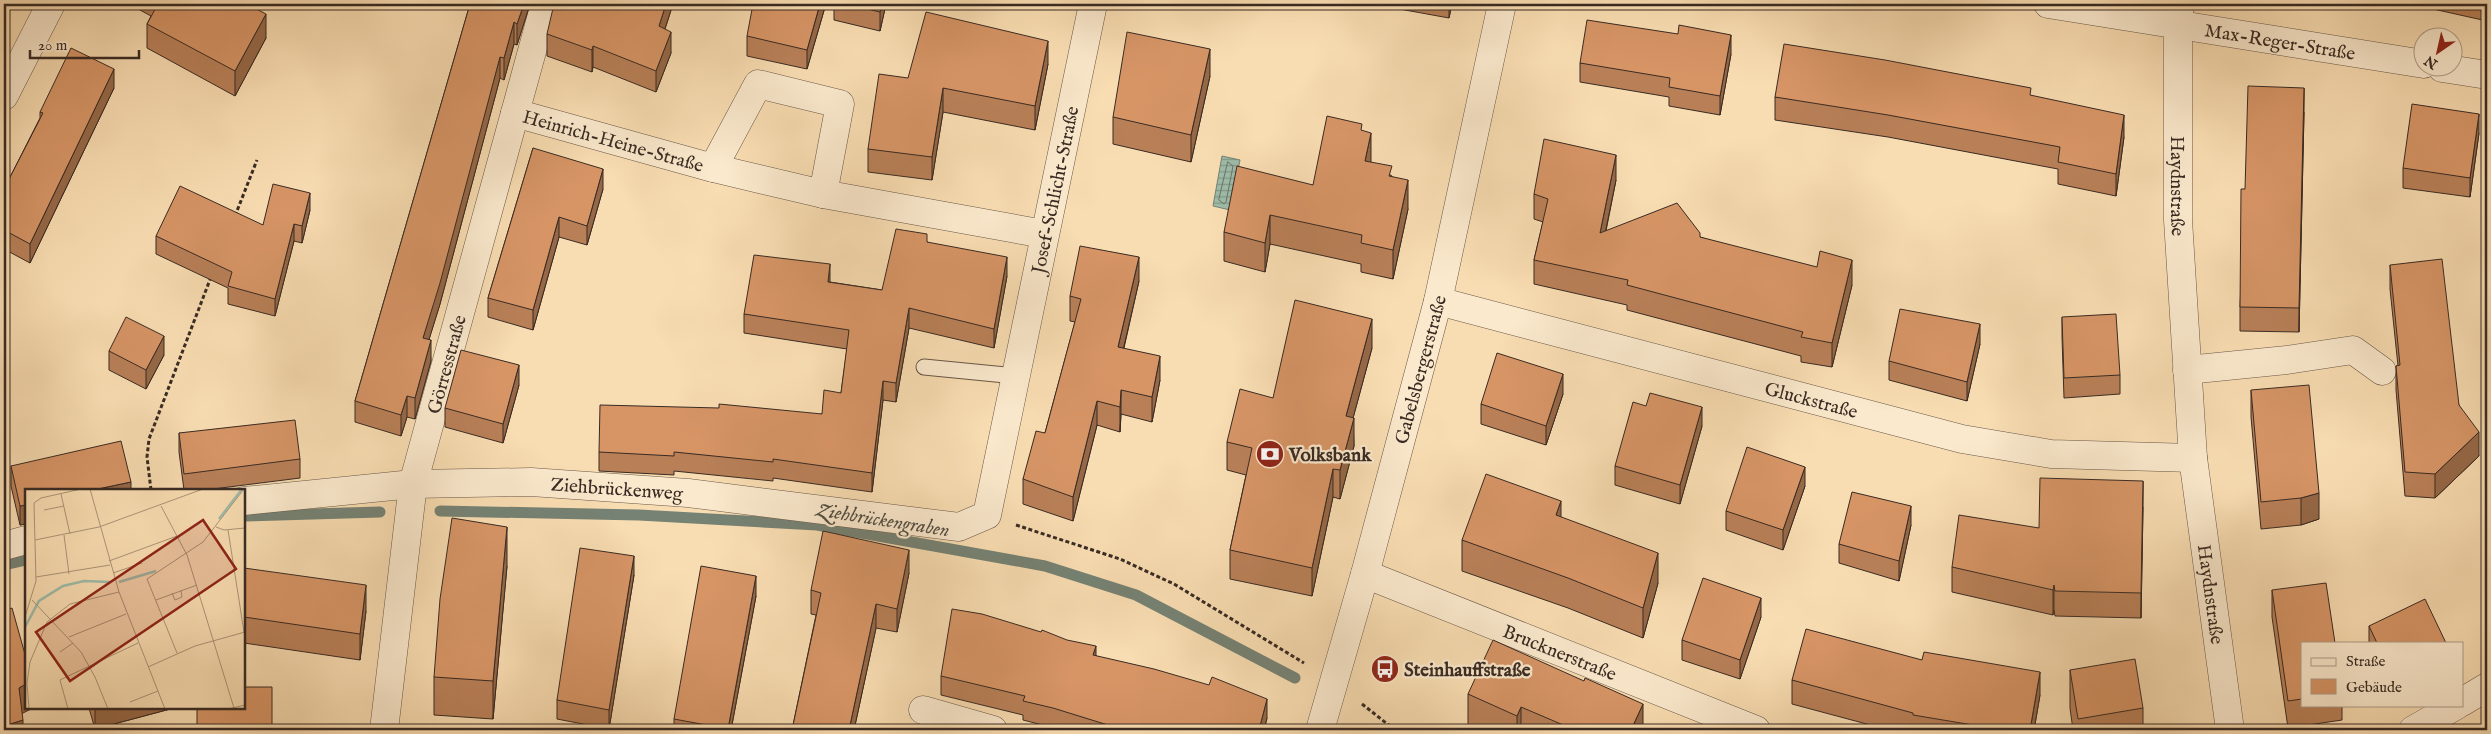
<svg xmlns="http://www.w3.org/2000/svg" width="2491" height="734" font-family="'IM FELL English',serif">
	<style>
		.water { fill: url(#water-rules); stroke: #758274 }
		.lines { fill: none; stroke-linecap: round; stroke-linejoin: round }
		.shore { stroke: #6b7366; stroke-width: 1 }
		.stream { stroke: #758274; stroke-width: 11 }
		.lane-casing { stroke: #685747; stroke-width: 17 }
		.street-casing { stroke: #685747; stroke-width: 29 }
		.path { stroke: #382a23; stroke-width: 3; stroke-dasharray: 4 2.5; stroke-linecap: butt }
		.lane { stroke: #fbe9cd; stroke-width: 15 }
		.street { stroke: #fbe9cd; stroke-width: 28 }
		.wall { fill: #b98058; stroke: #382a23 }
		.shaded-wall { fill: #966847; stroke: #382a23 }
		.building { fill: #d79566; stroke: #382a23 }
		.labels { text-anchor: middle; stroke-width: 4.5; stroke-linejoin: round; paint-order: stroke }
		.street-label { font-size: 19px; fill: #382a23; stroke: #fbe9cd }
		.poi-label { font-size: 19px; font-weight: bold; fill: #382a23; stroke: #fbe9cd; text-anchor: start }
		.water-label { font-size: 20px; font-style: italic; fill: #524e45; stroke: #fbe9cd }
		.inset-river { fill: none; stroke: #9ebcaa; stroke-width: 2.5 }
		.inset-road { fill: none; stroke: #ac9579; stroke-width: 1 }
		.view { fill: #8f2418; fill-opacity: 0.15; stroke: #8f2418; stroke-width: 2.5 }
		.inset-edge { fill: none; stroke: #382a23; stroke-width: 2.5 }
	</style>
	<defs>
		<pattern id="water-rules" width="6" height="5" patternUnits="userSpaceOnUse" patternTransform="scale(1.25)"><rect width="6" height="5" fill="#9ebcaa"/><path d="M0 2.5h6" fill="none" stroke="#82998a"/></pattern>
	</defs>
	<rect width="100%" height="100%" fill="#f9ddb2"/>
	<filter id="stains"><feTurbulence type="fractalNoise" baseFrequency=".004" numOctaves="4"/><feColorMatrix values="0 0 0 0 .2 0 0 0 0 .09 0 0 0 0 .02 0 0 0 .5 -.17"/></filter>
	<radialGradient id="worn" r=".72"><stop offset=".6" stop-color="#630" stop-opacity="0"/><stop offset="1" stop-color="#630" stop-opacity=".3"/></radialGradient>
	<path class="water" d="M1222,156l18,4 -10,50 -17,-4z"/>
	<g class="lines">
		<path class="shore" d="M1228,162l5,4 -7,36 -2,2 -5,-4z"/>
		<path class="stream" d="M440,511l199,4 178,10 228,41 91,29 159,83
			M244,516l136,-4
			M4,565l22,-5"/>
		<defs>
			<path id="lane" d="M924,367l92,9"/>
			<g id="street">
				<path id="s1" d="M2048,4l376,60"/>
				<path id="s2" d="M2180,4l-2,20v196l15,238 37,272"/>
				<path d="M2442,68l45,7"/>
				<path d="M4,96l47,-92"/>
				<path id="s3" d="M515,113l198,55 110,26 221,40"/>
				<path d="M713,168l45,-84 82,20 -17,90"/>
				<path id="s4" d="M1438,301l524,138 89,15 142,4"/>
				<path d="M2187,370l100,-10 66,-10 29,21"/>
				<path id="s5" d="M244,501l169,-17 118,-2 157,11 271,34 28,-12 106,-511"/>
				<path d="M4,546l22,-6"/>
				<path id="s6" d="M1365,574l391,156"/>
				<path d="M2462,702l25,-15"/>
				<path d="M923,710l70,20"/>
				<path id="s7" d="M384,730l29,-246 132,-480"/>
				<path id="s8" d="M1320,730l45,-156 73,-273 64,-297"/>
				<path d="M2413,730l44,-25"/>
			</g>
		</defs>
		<use href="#lane" class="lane-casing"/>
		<use href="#street" class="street-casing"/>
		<path class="path" d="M235,216l22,-56
			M151,490l-4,-33 2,-18 62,-162
			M1016,525l104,34 54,25 130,79
			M1362,704l33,26"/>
		<use href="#lane" class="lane"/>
		<use href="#street" class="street"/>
	</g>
	<path class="wall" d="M129,4h118l19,34 -31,58 -88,-48v-24l4,-8z
		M470,4h60l-13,41 -3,-1 -10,36 -4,-2 -60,226 -11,35 2,22 -16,58 -8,-2 -6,19 -46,-14v-21z
		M673,4l-8,25 6,24 -15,39 -63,-25 -1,5 -45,-16v-22z
		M825,4v3l-18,62 -60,-13v-20z
		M834,4h52l-6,27 -46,-11z
		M1372,4h80l-3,14z
		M2424,4h63v17l-63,-14z
		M1731,54l-11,61 -51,-9v-9l-89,-15v-19z
		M1048,64l-13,66 -92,-18 -11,68 -64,-8v-23l40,-71z
		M1210,76l-19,86 -78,-18v-27z
		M114,88l-84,175 -26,-14v-60l36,-71v-6z
		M2031,96l93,41 -8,59 -58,-12v-15l-170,-32 -113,-17v-23z
		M2304,112l-5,220 -59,-1v-24l5,-118z
		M1362,130l8,32 22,14 16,33 -15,70 -32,-7v-8l-91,-20 -5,28 -41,-11v-29l89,-47z
		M2479,133l-9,64 -67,-9v-20z
		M533,148l70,41 -16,56 -28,-8 -26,93 -45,-13v-19z
		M1616,180l-10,51 94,6 152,48 -20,82 -31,-5v-6l-174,-46v-5l-93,-21v-24l9,-38 -9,-3v-25z
		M310,210l-8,33 -8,-2 -19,75 -47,-12v-16l-72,-34v-18l107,-11z
		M927,242l80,34 -13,72 -85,-20 -13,74 -13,-2 -11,92 -99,-14v3l-99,-10v4l-75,-4v-19l223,-38 19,-21 6,-44 -103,-16v-19l86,-32 52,8z
		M2390,265l69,140 20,51 -44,42 -30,-2 -9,-106v-24h2l-8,-77z
		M1139,281l-15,67 36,32 -8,42 -31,-8 -1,18 -23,-7 -24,96 -50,-17v-25l22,-46 30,-111 -5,-1v-25z
		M2062,317l58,58v19l-56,4 -2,-61z
		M1980,344l-13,57 -78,-21v-19z
		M1372,348l-19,70 1,28 -14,53 -7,-2 -21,99 -82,-17v-29l16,-75 -19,-5v-28l46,-44z
		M109,351l55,4 -18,34 -37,-19z
		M519,385l-16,58 -58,-16v-19z
		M2251,390l68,129 -18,6 -40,4 -10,-112z
		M1563,394l-17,51 -65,-21v-20z
		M1702,426l-22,78 -65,-19v-19z
		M179,433l121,26v19l-95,12h-21l-5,-38z
		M11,466l120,24 -111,35 -9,-39z
		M1805,486l-22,64 -57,-20v-19z
		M2143,507l-2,111 -86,-2 -1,-6 -1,5 -101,-23v-25l87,-39z
		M1561,517l97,66 -15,55 -75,-30 -106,-37v-31z
		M1911,525l-12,56 -60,-18v-19z
		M507,566l-14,153 -59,-4v-38z
		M244,568l122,43 -6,49 -116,-17z
		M909,573l-12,59 -21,-4 -22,102h-62l24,-115 -5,-1v-24z
		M634,575l-25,154 -52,-10v-19z
		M2272,590l30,53v62h40v15l-54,8 -16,-111z
		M756,596l-25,134h-57v-11z
		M1761,617l-21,62 -58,-19v-20z
		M2369,626l77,17h-77z
		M1096,656l171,62 -3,12h-202l-39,-10v-5l-82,-20v-19z
		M2070,670l73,38v22h-70l-3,-22z
		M1792,680l248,15 -6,35h-145l-97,-26z
		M1468,694l175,36h-175z
		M89,708h85l-79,21z"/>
	<path class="shaded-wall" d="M4,4h3l-3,5z
		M524,4h6l-13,41v-21z
		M666,4h7l-14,43v-21z
		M820,4h5v3l-18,62v-19z
		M882,4h4l-6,27v-19z
		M1449,4h3l-3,14z
		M266,14v24l-31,58v-25z
		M514,22v22l-10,36v-22z
		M671,32v21l-15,39v-21z
		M1731,35v19l-11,61v-19z
		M1048,41v23l-13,66v-24z
		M593,46v21l-1,5v-22z
		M1210,49v27l-19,86v-27z
		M500,57v21l-60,226 -17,55v-21z
		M114,69v19l-84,175v-19z
		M943,88v24l-11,68v-23z
		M2304,88v24l-5,220v-24z
		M2479,114v19l-9,64v-19z
		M2124,115v22l-8,59v-22z
		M1371,133v29l-6,28v-29z
		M1616,155v25l-16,78v-25z
		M603,169v20l-16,56v-19z
		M1408,180v29l-15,70v-29z
		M310,193v17l-8,33v-17z
		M1270,215v29l-5,28v-29z
		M559,217v20l-26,93v-20z
		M294,224v17l-19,75v-17z
		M1007,257v19l-13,72v-19z
		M1139,257v24l-21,91v-25z
		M1852,260v25l-20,82v-24z
		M830,264v20l-2,-2z
		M909,308v20l-13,74v-19z
		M1372,319v29l-26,96v-28z
		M1980,324v20l-13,57v-19z
		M164,336v19l-18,34v-19z
		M431,340v21l-16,58v-21z
		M1160,356v24l-8,42v-25z
		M519,365v20l-16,58v-19z
		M1563,374v20l-17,51v-19z
		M883,381v19l-11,92v-19z
		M1121,390v24l-1,18v-25z
		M407,396v21l-6,19v-21z
		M1097,401v24l-24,96v-24z
		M1702,407v19l-22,78v-19z
		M1354,418v28l-14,53v-29z
		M2479,432v24l-44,42v-24z
		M1805,467v19l-22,64v-20z
		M1333,469v28l-21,99v-28z
		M2143,481v26l-2,111v-25z
		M131,482v8h-38z
		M2319,493v26l-18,6v-27z
		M1561,501v30l-5,-16z
		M26,505v19l-6,1v-19z
		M1911,506v19l-12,56v-20z
		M507,527v39l-14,153v-38z
		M909,550v23l-12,59v-23z
		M1658,553v30l-15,55v-30z
		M634,556v19l-25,154v-19z
		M756,576v20l-25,134h-3z
		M366,585v26l-6,49v-26z
		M2054,585v25l-1,5v-25z
		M1761,598v19l-21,62v-19z
		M876,604v24l-22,102h-5z
		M1096,646v19l-3,-10z
		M2040,672v23l-6,35h-4z
		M26,684v24h7l-14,7v-27z
		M1267,699v19l-3,12h-5z
		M1643,704v26h-12z
		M1521,707v23h-4v-14z
		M95,708h79l-79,21z
		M23,720v10h-19v-4z"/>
	<path class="building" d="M158,4h89l19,10 -31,57 -88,-47z
		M470,4h54l-7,20 -3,-2 -10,36 -4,-1 -60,226 -17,55 8,2 -16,58 -8,-2 -6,19 -46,-14z
		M554,4h112l-7,22 12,6 -15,39 -63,-25 -1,4 -45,-16z
		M753,4h67l-13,46 -60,-14z
		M847,4h35l-2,8z
		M926,12l122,29 -13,65 -92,-18 -11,69 -64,-8 11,-75 29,4z
		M1587,20l91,14 1,-9 52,10 -11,61 -51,-9 1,-9 -90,-15z
		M1127,32l83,17 -19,86 -78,-18z
		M1784,44l101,16 146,28 -1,7 94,20 -8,59 -58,-12 2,-15 -172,-32 -113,-18z
		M71,48l43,21 -84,175 -26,-14v-41l39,-76 -3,-1z
		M2248,86l56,2 -5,220 -59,-1 1,-118h4z
		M2412,104l67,10 -9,64 -67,-10z
		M1327,116l35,8 -1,6 10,3 -6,28 27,5 -3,10 19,4 -15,70 -32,-7 1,-8 -92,-20 -5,28 -41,-11 13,-66 76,19z
		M1544,139l72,16 -16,78 77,-30 23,30v4l117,30 3,-16 32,9 -20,83 -31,-6 2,-5 -176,-47 1,-5 -94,-20 14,-61 -14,-5z
		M533,148l70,21 -16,57 -28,-9 -26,93 -45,-12z
		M273,184l37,9 -8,33 -8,-2 -19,75 -47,-13 4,-14 -76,-36 24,-50 83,39z
		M896,229l31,5v8l80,15 -13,72 -85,-21 -13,75 -13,-2 -11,92 -99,-14v3l-99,-10v4l-75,-4 1,-47 119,3v-4l103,10 2,-24 17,3 8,-63 -105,-16 10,-59 76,9 -2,18 54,8z
		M1080,246l59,11 -21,90 42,9 -8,41 -31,-7 -1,17 -23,-6 -24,96 -50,-18 13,-48 9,2 36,-134 -11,-3z
		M2442,259l17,146 20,27 -44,42 -30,-2 -9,-106 4,-1 -10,-100z
		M1295,300l77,19 -26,97 8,2 -14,52 -7,-1 -21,99 -82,-18 22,-102 -25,-6 13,-53 33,9z
		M1900,309l80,15 -13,58 -78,-21z
		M2116,314l4,61 -56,3 -2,-61z
		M126,317l38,19 -18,34 -37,-19z
		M461,350l58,15 -16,59 -58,-16z
		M1497,353l66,21 -17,52 -65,-22z
		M2309,385l10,108 -18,5 -40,4 -10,-112z
		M1650,393l52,14 -22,78 -65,-19 18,-64 13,4z
		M295,420l5,39 -116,15 -5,-41z
		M121,441l10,41 -38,8h-67v15l-6,1 -9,-40z
		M1747,447l58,20 -22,63 -57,-19z
		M1486,474l75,27 -5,14 102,38 -15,55 -75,-30 -106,-38z
		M2040,478l103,3 -2,112 -86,-2 -1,-6 -1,5 -101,-23 7,-52 80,13z
		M1852,492l59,14 -12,55 -60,-17z
		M452,518l55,9 -14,154 -59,-4 6,-78z
		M823,531l86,19 -12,59 -21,-5 -27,126h-57l29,-137 -10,-3z
		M580,548l54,8 -25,154 -52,-10z
		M701,566l55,10 -28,153 -54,-10z
		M244,568l122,17 -6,49 -116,-17z
		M1703,578l58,20 -21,62 -58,-20z
		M2326,583l9,60h-33v56l-14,2 -16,-111z
		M2425,599l21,44h-69l-8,-17z
		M12,608l14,50v26l-7,4 4,32 -19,6v-115z
		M952,609l30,5 59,18 1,-2 25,10 29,6 -3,9 61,14 55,16 3,-8 55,22 -8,31h-135l-71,-22 -30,-7 2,-5 -84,-20z
		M1806,629l116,31 2,-8 116,20 -10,58h-27l-90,-15v-2l-121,-33z
		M1493,640l91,41 1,-3 58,26 -12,26h-56l-54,-23 -4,9 -49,-22z
		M2135,659l8,49 -65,11 -8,-49z
		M244,687h28v43h-75v-22h47z"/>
	<defs>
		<symbol id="bank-disc" viewBox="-11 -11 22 22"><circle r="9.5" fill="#8f2418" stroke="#fbe9cd"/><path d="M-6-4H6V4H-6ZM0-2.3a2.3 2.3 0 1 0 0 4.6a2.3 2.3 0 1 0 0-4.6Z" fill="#fff"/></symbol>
		<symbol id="bus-disc" viewBox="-11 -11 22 22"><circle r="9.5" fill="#8f2418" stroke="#fbe9cd"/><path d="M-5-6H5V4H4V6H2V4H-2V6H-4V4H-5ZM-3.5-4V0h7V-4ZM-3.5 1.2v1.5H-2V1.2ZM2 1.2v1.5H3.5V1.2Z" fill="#fff"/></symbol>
	</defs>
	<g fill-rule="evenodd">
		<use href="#bank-disc" x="1254" y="438" width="32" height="32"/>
		<use href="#bus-disc" x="1369" y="653" width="32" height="32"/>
	</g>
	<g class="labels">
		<g class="street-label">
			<text dy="7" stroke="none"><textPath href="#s1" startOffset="235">Max-Reger-Straße</textPath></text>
			<text dy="7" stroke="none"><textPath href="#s3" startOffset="102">Heinrich-Heine-Straße</textPath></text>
			<text dy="7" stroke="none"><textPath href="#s2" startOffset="182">Haydnstraße</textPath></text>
			<text dy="7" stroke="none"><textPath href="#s5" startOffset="1081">Josef-Schlicht-Straße</textPath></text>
			<text dy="7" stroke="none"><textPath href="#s7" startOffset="372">Görresstraße</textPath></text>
			<text dy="7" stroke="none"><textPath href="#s8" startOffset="374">Gabelsbergerstraße</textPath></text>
			<text dy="7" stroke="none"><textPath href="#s4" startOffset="386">Gluckstraße</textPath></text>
			<text dy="7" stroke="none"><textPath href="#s5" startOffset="374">Ziehbrückenweg</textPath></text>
			<text dy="7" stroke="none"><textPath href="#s2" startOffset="592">Haydnstraße</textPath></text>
			<text dy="7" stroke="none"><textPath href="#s6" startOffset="210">Brucknerstraße</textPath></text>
		</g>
		<g class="poi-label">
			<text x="1289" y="461">Volksbank</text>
			<text x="1404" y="676">Steinhauffstraße</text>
		</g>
		<g class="water-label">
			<text transform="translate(883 519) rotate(9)" y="7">Ziehbrückengraben</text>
		</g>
	</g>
	<g transform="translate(25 489)">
		<rect width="220" height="220" fill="#f9ddb2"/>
		<path class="inset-river" d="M194,30l23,-30M94,93l37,-11M0,138l14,-26 24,-15 21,-5 26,1"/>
		<path class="inset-road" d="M65,0l29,103 46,117M36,5l9,40M136,17l26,49 47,153M19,21l20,-4M191,38l8,3 21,-2M203,41l16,102M39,46l5,39M10,51l64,-13 104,-38M84,72l68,-25M88,84l29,-10M11,88l74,-12M147,104l3,7 7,-3 -1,-7M7,111l49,52 14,25 13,32M131,111l41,-15M0,128l11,-36 -2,-78 7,-5 40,-9M44,148l57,-23M35,163l13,-9M152,164l-30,-74 56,-37 41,-53M123,178l47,-21 50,-14M105,213l28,-11M4,220l-2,-26 3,-21 17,-40 23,-18 49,-12M43,220l-8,-29 78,-37M203,220l17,-4"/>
		<path class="view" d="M178,31l33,49 -166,112 -34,-49z"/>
		<rect width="220" height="220" class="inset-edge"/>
	</g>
	<rect width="2491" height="734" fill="none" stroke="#f9ddb2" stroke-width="20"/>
	<rect x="5" y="5" width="2481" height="724" fill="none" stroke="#382a23" stroke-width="2.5"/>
	<rect x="10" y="10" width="2471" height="714" fill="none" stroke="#382a23"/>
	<rect x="2301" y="642" width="162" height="65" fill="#fbe9cd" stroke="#ad9d89"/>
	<rect x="2311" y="658" width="25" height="8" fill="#fbe9cd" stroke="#ad9d89"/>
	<text x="2346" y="666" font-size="15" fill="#382a23">Straße</text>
	<rect x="2311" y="679" width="25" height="15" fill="#d79566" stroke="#ad9d89"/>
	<text x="2346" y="692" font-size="15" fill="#382a23">Gebäude</text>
	<g transform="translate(2438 52) rotate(214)"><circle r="24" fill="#fbe9cd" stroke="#ad9d89"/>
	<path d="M0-4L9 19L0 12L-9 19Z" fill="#8f2418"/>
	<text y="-8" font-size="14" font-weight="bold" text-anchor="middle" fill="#382a23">N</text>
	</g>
	<path d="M30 50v8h109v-8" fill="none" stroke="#382a23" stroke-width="2.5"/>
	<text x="38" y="50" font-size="15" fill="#382a23" stroke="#fbe9cd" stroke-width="4" paint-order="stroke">20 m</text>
	<rect width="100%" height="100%" filter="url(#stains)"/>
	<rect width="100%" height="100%" fill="url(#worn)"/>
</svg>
